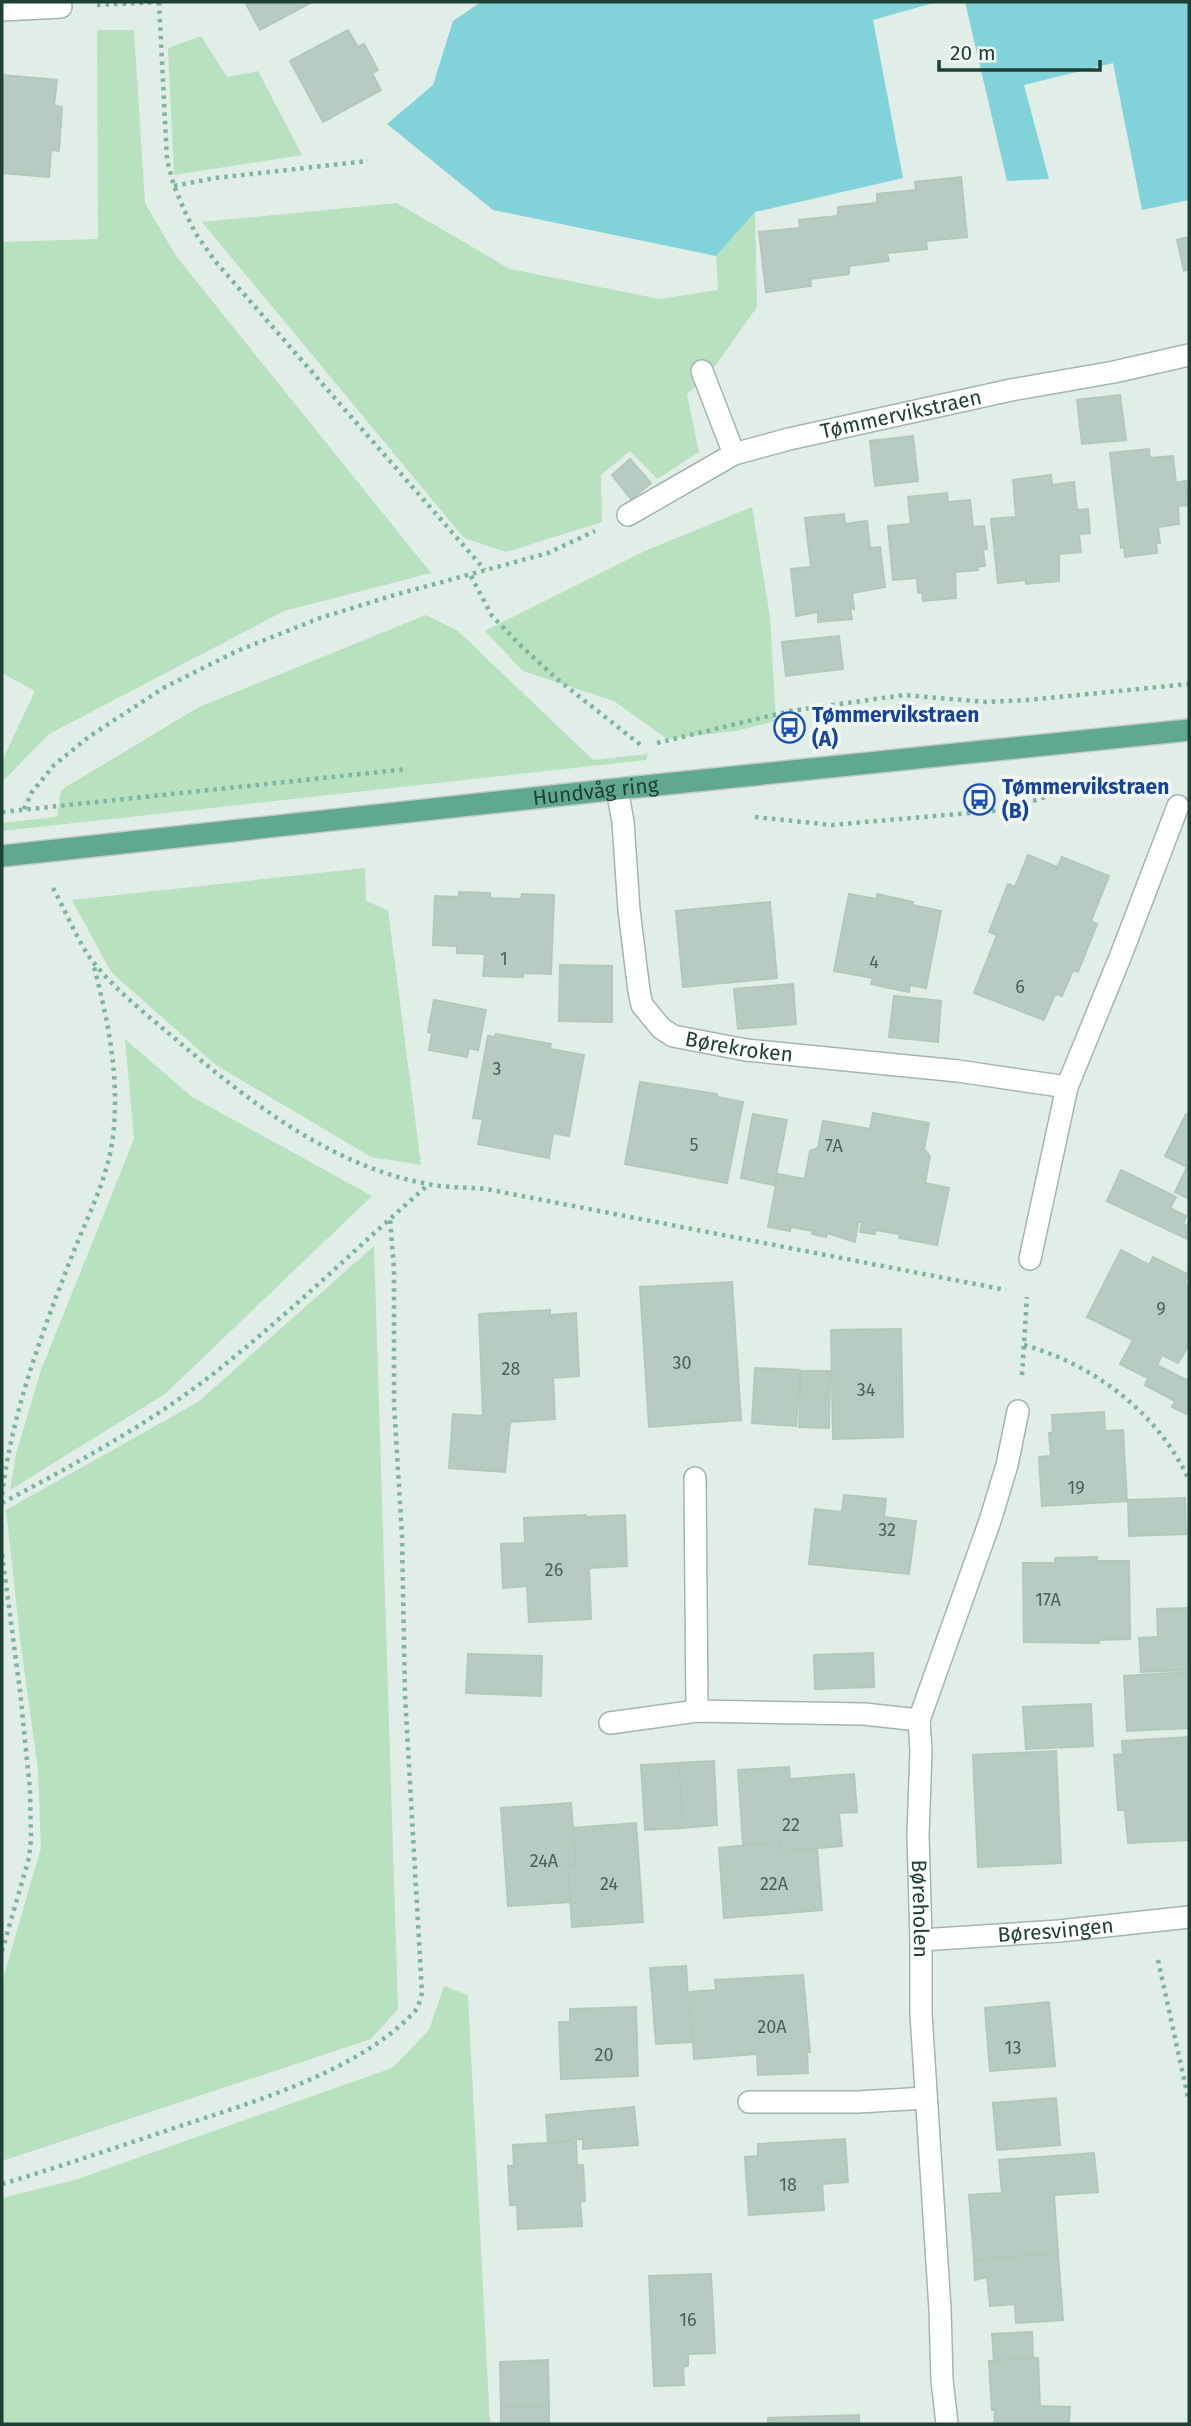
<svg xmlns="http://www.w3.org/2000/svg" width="1191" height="2426" font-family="'Fira Sans',sans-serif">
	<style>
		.green { fill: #b7e1bf }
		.water { fill: #82d2d9 }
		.building { fill: #b8cbc2; stroke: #b2c8bd; stroke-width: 2 }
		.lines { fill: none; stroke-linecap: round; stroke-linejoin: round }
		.minor-casing { stroke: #a3b6ae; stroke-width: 24 }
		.major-casing { stroke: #c0cac6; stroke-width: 24 }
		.path { stroke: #7db59f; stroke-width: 4.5; stroke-dasharray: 3.5 5; stroke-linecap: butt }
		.minor { stroke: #fff; stroke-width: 21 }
		.major { stroke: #60a890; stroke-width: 21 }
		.labels { text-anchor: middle; stroke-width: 7; stroke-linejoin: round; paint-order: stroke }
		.number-label { font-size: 18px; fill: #456358 }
		.street-label { font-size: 21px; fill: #1f4035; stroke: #f2f9f5 }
		.transit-label { font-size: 21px; font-weight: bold; fill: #164399; stroke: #f2f9f5; text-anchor: start }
	</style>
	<rect width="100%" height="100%" fill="#e1ede7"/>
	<path class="green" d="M97,30h37l11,173 31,53 255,317 -147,38 -235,123 -47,48v-21l33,-70 -33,-18v-431l96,-3z
		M201,36l26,41 31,-6 44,84 -128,20 -6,-127z
		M397,203l113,66 149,30 59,-9 -2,-34 39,-44 2,95 -49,69 -21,18 12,58 -42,27 -27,-28 -29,24 1,47 -96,30 -42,-14 -262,-316z
		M752,507l18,110 6,104 -40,10 -69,8 -53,-38 -91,-30 -38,-40 160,-80z
		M426,615l32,16 135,129 55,-6 -2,6 -644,71v-8l55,-6 4,-27 138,-83z
		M365,868l1,33 22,9 33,255 -50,-8 -155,-92 -105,-93 -39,-72z
		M125,1039l67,58 180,99 -207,198 -155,96 6,-36 25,-84 93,-231z
		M374,1246l24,763 -27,30 -369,122v-179l39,-134 -3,-78 -18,-132 -14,-128 192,-108z
		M444,1986l24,9 22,429h-488v-226l73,-18 317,-112 37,-38z"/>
	<path class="water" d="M481,2h456l-64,18 30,158 -148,34 -39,44 -223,-46 -106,-86 46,-39 20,-64z
		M965,2h224v198l-47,10 -29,-147 -89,22 25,94 -42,2z"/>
	<path class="building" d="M245,2h67l-52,28z
		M348,30l10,17 6,-3 14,26 -6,3 9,17 -58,32 -33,-61z
		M2,75l55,5 -3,26 8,1 -3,44 -8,-1 -2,27 -47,-4z
		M961,177l6,60 -41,4 1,8 -40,4 2,8 -40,5v8l-39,5 1,7 -45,6 -7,-60 41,-4 -1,-8 39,-4v-9l39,-4v-9l39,-4 -1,-8z
		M1189,237v32l-5,2 -7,-31z
		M1120,395l6,45 -44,4 -5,-44z
		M913,436l5,45 -43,5 -5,-45z
		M1149,449l1,9 23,-2 3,27 10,-2 2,24 -10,1 1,18 -21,3 2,16h-4l1,10 -32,4 -1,-10 -3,1 -11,-95z
		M630,459l21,24 -20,16 -19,-24z
		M1051,475l1,10 22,-3 3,28 11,-1 2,24 -11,1 2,18 -22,2v27l-33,3v-4l-28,3 -7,-64 25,-2 -3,-37z
		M947,493l1,9 22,-2 3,27 11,-1 3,23h-4l2,17 -8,1 1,3 -23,2 1,26 -33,3 -1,-9 -4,1 -1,-15 -24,2 -5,-54 23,-2 -3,-27z
		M844,514l1,10 22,-3 3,27 10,-1 5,40 -33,6 2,16h-4l2,10 -34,3v-10l-22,4 -5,-47 20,-2 -6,-49z
		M839,636l4,33 -57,7 -4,-34z
		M1028,855l29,12 5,-10 47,19 -18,45 6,3 -19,48 -5,-2 -11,26 -7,-2 -11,26 -70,-27 23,-58 -8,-3 19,-48 7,3z
		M459,892l31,1v5l31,1 1,-5 32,1 -3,79 -28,-1v4l-40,-1 2,-22 -28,-1v-7l-24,-1 2,-49 24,1z
		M849,894l28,5v-5l36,8 -1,3 29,6 -15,77 -16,-3 -1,7 -38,-8 2,-6 -39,-7z
		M770,902l7,76 -94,9 -7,-76z
		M560,965l52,1v56l-53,-1z
		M793,984l3,40 -58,5 -4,-40z
		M894,996l47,5 -3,41 -49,-5z
		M434,1000l52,10 -8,40 -9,-2 -2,9 -38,-7 3,-17 -4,-1z
		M496,1034l55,10 -1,5 34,6 -15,81 -16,-3 -4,25 -71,-14 5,-25 -10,-1 15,-82 7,1z
		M640,1082l77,12v3l26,5 -16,81 -102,-19z
		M873,1113l56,10 -5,26 6,7 -5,27 24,5 -12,57 -38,-7 1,-4 -25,-4v4l-15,-2 2,-10h-4l-3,20 -28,-9 -1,4 -14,-3 1,-3 -22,-4 -1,4 -22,-4 10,-53 27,5 5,-28 8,-3 5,-27 47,8z
		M753,1114l34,6 -13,65 -33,-7z
		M1186,1114l3,1v84l-14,-7 12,-25 -22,-11z
		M1121,1170l55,27 -6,11 16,8 -3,8 6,3v13l-82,-39z
		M1121,1250l28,15 4,-8 36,18 -5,8 5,2v60l-11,18 -16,-8 -5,10 32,16v27l-3,6 -14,-7 3,-6 -30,-16 3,-7 -28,-14 13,-24 -46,-23z
		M732,1282l9,138 -92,7 -9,-140z
		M550,1310v5l26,-2 3,63 -26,2 2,41 -45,3 -5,50 -56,-4 4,-54 30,2 -4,-102z
		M901,1329l2,108 -70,2 -2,-109z
		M755,1368l45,2 -4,56 -44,-3z
		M801,1371h29l-1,57 -30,-1z
		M1104,1412l1,19 18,-1 4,71 -85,5 -3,-49 12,-1 -2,-23h4l-1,-18z
		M844,1495l42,4 -2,18 32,4 -7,53 -100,-10 6,-55 27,3z
		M1185,1498l1,36 -57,2 -1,-36z
		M586,1515v2l39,-2 2,51 -38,2 2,51 -62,3 -2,-36 -24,2 -2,-44 24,-1 -1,-25z
		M1097,1557v4h32l1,78 -32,1 1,3 -75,-1 -1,-79h32v-5z
		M1189,1608v62l-48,2 -2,-34 19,-1 -1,-28z
		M873,1653l1,34 -59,2 -1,-34z
		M468,1654l74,2 -1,40 -75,-3z
		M1189,1672v56l-62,3 -3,-55z
		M1091,1704l2,42 -67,3 -3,-42z
		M1189,1737v103l-61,3 -3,-33h-7l-4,-55 9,-1 -1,-13z
		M1056,1751l5,112 -83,4 -5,-112z
		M714,1761l3,64 -34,3 -4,-65z
		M679,1763l4,65 -38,2 -4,-65z
		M789,1767l1,12 64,-5 3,38 -18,1 3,33 -61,5 -1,-9 -37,3 -5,-75z
		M571,1803l5,62h-8l2,37 -62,4 -7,-98z
		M636,1823l7,99 -71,5 -4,-62h8l-3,-37z
		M780,1842l1,9 36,-3 5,62 -98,8 -5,-70z
		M686,1966l5,76 -35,2 -6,-76z
		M803,1975l7,77h-3l1,21 -50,2 -1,-21 -63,5 -4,-67 26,-2 -1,-10z
		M1049,2002l6,64 -65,5 -5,-63z
		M636,2007l2,69 -77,3 -2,-57h11v-13z
		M1056,2098l4,47 -63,5 -4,-47z
		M634,2107l4,38 -55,4v-10l-35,3 -2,-27z
		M845,2139l3,43 -26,2 2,26 -75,5 -4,-58 13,-1v-12z
		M576,2141l1,24h6l2,36 -5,1 2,24 -64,3 -1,-24h-7l-2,-39h6l-1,-21z
		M1094,2153l4,39 -44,3 4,58 -84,7 -5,-65 33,-2 -3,-33z
		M1058,2253l5,67 -47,3 -1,-19 -25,2 -3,-29 -12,3 -1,-20z
		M711,2274l4,79 -27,1v12l-5,1 1,18 -30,1 -5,-110z
		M1032,2332l1,26 -39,3 -2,-27z
		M1038,2358l2,48 30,1 -1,17h-75l1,-14h-3l-3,-49z
		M548,2360l1,46 -48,2 -1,-46z
		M549,2406v18h-48v-16z
		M859,2415v9h-91v-6z"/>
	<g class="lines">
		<defs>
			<g id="minor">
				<path d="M2,10l59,-3"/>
				<path d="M702,371l32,83"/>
				<path id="s1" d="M628,515l106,-61 55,-15 222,-49 103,-18 75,-17"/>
				<path id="s2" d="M617,789l6,33 6,88 10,81 3,14 19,23 12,8 73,14 212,21 109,16 54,-132 57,-149"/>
				<path d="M1030,1259l37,-172"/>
				<path d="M695,1478l2,233"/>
				<path d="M919,1720l71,-199 17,-56 11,-54"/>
				<path id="s3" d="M610,1723l87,-12 167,3 55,6 2,31 -3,84 3,105v74l19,295 2,71 5,44"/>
				<path id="s4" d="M921,1940l138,-9 130,-14"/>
				<path d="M749,2102h109l68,-4"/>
			</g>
			<g id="major">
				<path id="s5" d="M2,856l615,-67 572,-59"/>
			</g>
		</defs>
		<use href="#minor" class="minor-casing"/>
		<use href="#major" class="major-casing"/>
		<path class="path" d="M159,2l8,158 7,26 12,28 10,20 19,27 270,309
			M97,5l62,-3
			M174,186l41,-8 153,-17
			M471,576l21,40 28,29 37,34 85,67
			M657,743l133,-32 114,-16 82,7 42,-2 161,-16
			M24,809l8,-17 22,-27 36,-29 75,-49 72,-36 83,-33 71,-22 157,-43 47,-22
			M2,812l406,-43
			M755,817l77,8 171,-15 92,-28
			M53,888c12,21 27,59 41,75 24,30 57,55 86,80 73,61 151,123 248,141 18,4 39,3 58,5l520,101
			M1024,1345c71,20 134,68 165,135
			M1022,1375l5,-78
			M2,1495c10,-82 38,-157 68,-234 15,-40 38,-81 43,-125 7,-59 -5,-116 -20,-173
			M2,1503c77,-41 158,-85 226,-141 69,-56 134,-119 200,-177
			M2,1554l18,137 10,99 1,50 -2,18 -27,93
			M1158,1960l31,142
			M2,2184c60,-18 119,-38 178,-58 74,-24 181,-56 234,-114 5,-5 6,-13 8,-19l-17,-298 -3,-159 -8,-132v-135l-4,-51"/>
		<use href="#minor" class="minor"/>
		<use href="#major" class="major"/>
	</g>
	<defs>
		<symbol id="bus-ring" viewBox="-11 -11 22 22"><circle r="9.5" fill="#f2f9f5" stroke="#1a4fb4" stroke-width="1.5"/><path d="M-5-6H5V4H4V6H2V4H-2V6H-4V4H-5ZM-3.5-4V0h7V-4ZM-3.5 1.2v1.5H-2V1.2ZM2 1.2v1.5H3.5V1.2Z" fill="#1a4fb4"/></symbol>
	</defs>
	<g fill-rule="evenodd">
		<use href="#bus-ring" x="772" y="710" width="35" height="35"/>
		<use href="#bus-ring" x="962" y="782" width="35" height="35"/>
	</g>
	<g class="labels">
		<g class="number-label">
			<text x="504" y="965">1</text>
			<text x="874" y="968">4</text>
			<text x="1020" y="993">6</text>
			<text x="497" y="1075">3</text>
			<text x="694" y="1151">5</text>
			<text x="834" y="1152">7A</text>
			<text x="1161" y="1315">9</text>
			<text x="682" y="1369">30</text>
			<text x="511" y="1375">28</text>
			<text x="866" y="1396">34</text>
			<text x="1076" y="1494">19</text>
			<text x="887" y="1536">32</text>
			<text x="554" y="1576">26</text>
			<text x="1048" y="1606">17A</text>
			<text x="791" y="1831">22</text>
			<text x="544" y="1867">24A</text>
			<text x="609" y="1890">24</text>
			<text x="774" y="1890">22A</text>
			<text x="772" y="2033">20A</text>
			<text x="1013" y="2054">13</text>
			<text x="604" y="2061">20</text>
			<text x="788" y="2191">18</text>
			<text x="688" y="2326">16</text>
		</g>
		<g class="street-label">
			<text dy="7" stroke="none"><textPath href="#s1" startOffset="294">Tømmervikstraen</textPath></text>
			<text dy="7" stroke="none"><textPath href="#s5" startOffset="597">Hundvåg ring</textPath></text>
			<text dy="7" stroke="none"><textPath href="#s2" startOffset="329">Børekroken</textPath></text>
			<text dy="7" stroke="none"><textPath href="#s3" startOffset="499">Børeholen</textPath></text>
			<text dy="7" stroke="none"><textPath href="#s4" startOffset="135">Børesvingen</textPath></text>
		</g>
		<g class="transit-label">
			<text x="812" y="722">Tømmervikstraen<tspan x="812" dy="24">(A)</tspan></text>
			<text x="1002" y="794">Tømmervikstraen<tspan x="1002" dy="24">(B)</tspan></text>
		</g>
	</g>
	<rect width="1191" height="2426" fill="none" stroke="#1f4035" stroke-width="7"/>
	<path d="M939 60v10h161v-10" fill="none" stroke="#1f4035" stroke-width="3.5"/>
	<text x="950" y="60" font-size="21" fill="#1f4035" stroke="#f2f9f5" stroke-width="5" paint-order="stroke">20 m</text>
</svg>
